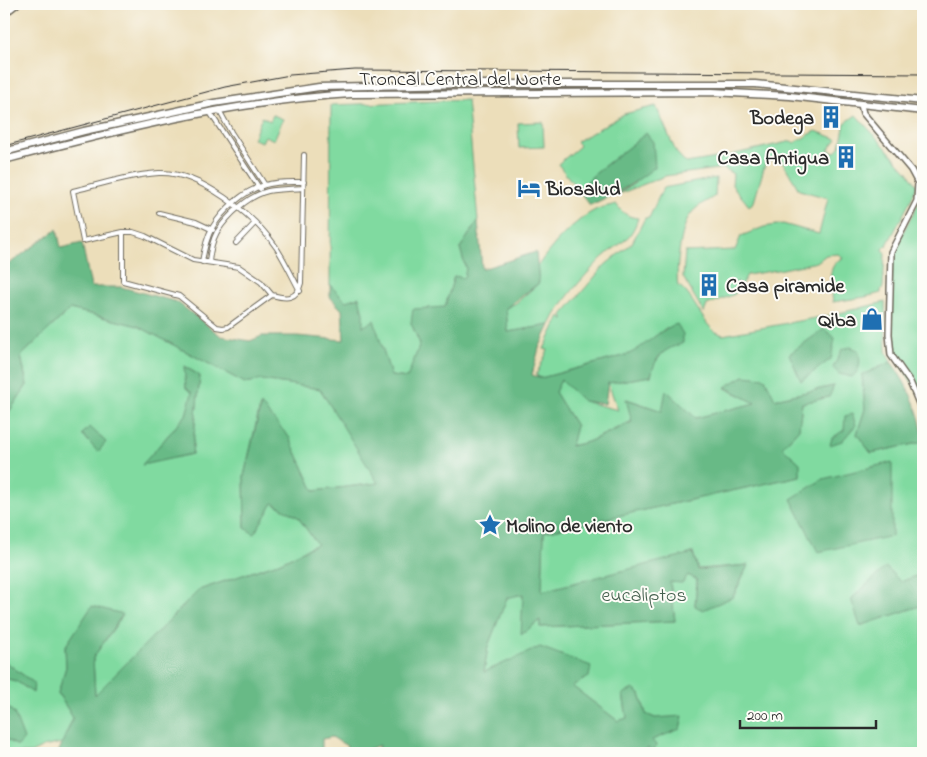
<svg xmlns="http://www.w3.org/2000/svg" width="927" height="757" font-family="'Indie Flower',sans-serif">
	<style>
		.green { fill: #80daa0; stroke: #568266; fill-rule: evenodd }
		.forest { fill: #68ba86; stroke: #4a7258 }
		.lines { fill: none; stroke-linecap: round; stroke-linejoin: round }
		.street-casing { stroke: #6f6a5d; stroke-width: 6 }
		.secondary-casing { stroke: #6f6a5d; stroke-width: 8 }
		.highway-casing { stroke: #6f6a5d; stroke-width: 9 }
		.street { stroke: #fff; stroke-width: 4 }
		.secondary { stroke: #fff; stroke-width: 5 }
		.highway { stroke: #fff; stroke-width: 6 }
		.rail { stroke: #2b2b2b; stroke-width: 1 }
		.labels { text-anchor: middle; stroke-width: 4; stroke-linejoin: round; paint-order: stroke }
		.street-label { font-size: 20px; fill: #2b2b2b; stroke: #fdfcf7 }
		.poi-label { font-size: 20px; font-weight: bold; fill: #2b2b2b; stroke: #fdfcf7; text-anchor: end }
		.park-label { font-size: 20px; fill: #44604e; stroke: #fdfcf7 }
	</style>
	<rect width="100%" height="100%" fill="#fdfcf7"/>
	<filter id="ink" filterUnits="userSpaceOnUse"><feTurbulence type="fractalNoise" baseFrequency=".02" numOctaves="2"/><feDisplacementMap in="SourceGraphic" scale="10" xChannelSelector="R" yChannelSelector="G"/><feConvolveMatrix kernelMatrix="1 2 1 2 8 2 1 2 1" color-interpolation-filters="sRGB"/></filter>
	<filter id="wash" filterUnits="userSpaceOnUse"><feTurbulence type="fractalNoise" baseFrequency=".0096" numOctaves="4" result="noise"/><feDisplacementMap in="SourceGraphic" scale="20" xChannelSelector="R" yChannelSelector="G"/><feGaussianBlur stdDeviation="1.12" result="paint"/><feColorMatrix in="noise" values="0 0 0 0 0 0 0 0 0 0 0 0 0 0 0 0 0 1.4 0 .05"/><feComposite in="paint" operator="in"/></filter>
	<g filter="url(#wash)">
		<rect width="100%" height="100%" fill="#ecdeba"/>
		<path class="green" d="M467,100l11,121 -18,27 6,21 -2,10 -10,-3 -9,31 -34,16 9,21 -12,34 -17,-2 -17,-55 -11,7 -4,-31 -13,4 -16,-16 1,-180z
			M656,106l20,46 10,11 31,-5 75,-17 2,2 22,-12 21,8 -9,11 7,2 5,-5 5,-24 11,-8 52,57 9,13 -6,15 -24,45 -4,4 2,5 -2,33 -2,3v3l-16,4 -32,5c-2,-16 -8,-37 10,-44l-5,-4 -12,1 -9,7 -34,7 -36,6 -6,10 -5,-4 4,4 -5,9 -28,11 -3,8 -21,-36 2,-25 50,-2 6,-14 23,-9 19,-3 36,10 9,-36 -29,-8 -18,-31 -15,2 -12,41 -5,4 -17,-21 1,-11 -9,-6 -59,8 -51,20 21,-13 11,-49c-23,18 -47,34 -68,56l-20,-26 22,-18 -4,-4 48,-28z
			M273,115l10,4 -9,21 -9,-4 -3,6 -9,-3 9,-22 8,4z
			M543,122l1,25 -25,1 -1,-25z
			M716,178l-1,18c-9,6 -19,10 -25,19 -9,11 -15,57 -12,71 10,2 24,34 34,43 3,3 7,4 11,6l108,-20 54,-13 1,49 5,11 -29,13 3,34 -8,25 14,19 52,-11v131l-22,9 -40,43 62,-20v145l-9,3h-271l4,-6 7,4 -3,-11 4,-22 -9,-4 -6,-20h-17l4,24 -9,3 -46,-35 -88,-14 4,-26 19,-49 16,-3 -1,40 18,-14v7l135,-6 -5,-39 18,-7 9,5 -2,25 38,-8 15,-32 -50,4 -5,-17 -7,4 -144,35 2,-59 256,-56 -1,-13 -17,-16 17,-18 3,-26 27,-6 4,-11 -58,13 -31,-23 -19,12 31,15 -60,15 -34,-7 -35,-12 5,22 -44,21 -18,4 6,-20 -21,-34 6,-13 22,22 35,9 -10,-27 43,-7 3,-12 11,-14 2,-23 -27,22 -13,6 -86,23 -5,-3 12,-25 -4,-1 16,-33 4,4 -2,-5 43,-50 27,-22 13,-25h4l14,-30z
			M923,186v213l-31,-47 -1,-20 1,-62 7,-30 20,-38 3,-15z
			M616,204c7,9 11,13 22,14 -8,26 -21,25 -38,42 -18,19 -39,41 -50,65l-42,7 -2,-24 10,-5 23,-20 -2,-16c15,-22 36,-46 60,-58 5,-2 13,-3 19,-5z
			M70,309l68,17 107,57 17,-3 58,9 59,94 -65,8 -25,-54 -29,-31 -16,70 1,52 9,5 19,-30 25,14 19,27 -36,18 -82,28 -104,106 -2,-38 30,-43 -31,-8 -27,40 1,20 -8,26 15,25 -11,25 -19,4 -12,6h-27v-15l14,8 -4,-33 -10,-9v-26l12,3 17,11 1,-9 -30,-22v-246h3l20,-30 -6,-29zM185,366l15,10 -8,78 -49,10 43,-49 7,-22 -7,-5z"/>
		<path class="forest" d="M646,133l7,9 2,25c-21,17 -41,28 -65,38l-12,-15c21,-22 46,-38 68,-57z
			M478,221l4,48 54,-17 3,31 -33,25 2,24 42,-7 -11,23 -7,27 9,3 86,-23c18,-8 31,-25 50,-31l6,10v9c-19,7 -27,11 -32,33l-43,7 -3,21 -22,-3 -22,-21 -6,12 21,34 -5,20 17,-4 44,-20 -6,-23 36,12 4,-21 30,28 59,-15 -30,-16 19,-11 21,2 10,21 59,-13 -5,11 -27,6 -3,26 -17,18 18,16v13l-256,56 -2,59 151,-38 5,17 50,-5 -15,32 -30,13 -8,-4 2,-26 -9,-5 -6,8 -12,-1 5,39 -135,6v-7l-19,15 2,-41 -16,4 -19,48 -4,26 56,-25 51,19 -2,11 -17,9 46,35 9,-3 -4,-24 10,-5 7,5 6,20 9,4 28,-2 -3,13 -28,11 4,5 -2,6 -7,-3 -4,5 -60,-4v4h-209l6,-8c-13,4 -21,10 -34,7l1,-6 -15,-9 -10,2v14h-264l15,-35 -15,-25 8,-26 -1,-20 27,-41 31,8 -30,44 2,37 104,-105 82,-28 36,-18 -19,-27 -25,-14 -19,31 -9,-6 -1,-52 17,-71 28,32 25,54 64,-8 -58,-94 -58,-9 -17,3 -107,-57 -68,-17 -49,47 6,29 -20,30h-3v-156l5,5 48,-35 4,19 21,-5 9,44h30l56,15 44,34 29,5 12,-5h35l47,4 -2,-30 -12,-13v-12l16,16 13,-4 4,16v14l11,-7 17,56 16,2 13,-34 -9,-21 2,-14 32,-2 9,-31 10,2 2,-9 -6,-21z
			M824,329l11,9 -4,21 -30,22 -12,-27z
			M851,347l7,3c3,11 3,20 -6,27l-13,-3 -6,-6 9,-19z
			M891,362c16,21 32,54 32,80l-52,11 -14,-19 8,-25 -3,-34z
			M184,366l16,10 -8,78 -50,11 44,-50 6,-22 -6,-5z
			M852,414l4,11 -14,16 -12,4 2,-7 12,-8 1,-14z
			M90,427l16,15 -8,10 -16,-18z
			M892,462v74l-74,16 -27,-53 32,-20z
			M886,567l15,15 22,-9v32l-63,21 -9,-27z
			M4,661l30,22 -1,10 -17,-12 -12,-3z
			M4,704l10,9 10,26 -6,7 -14,-8z"/>
	</g>
	<g filter="url(#ink)">
		<g class="lines">
			<defs>
				<path id="street" d="M219,110l12,22 34,53
					M209,111l51,78
					M159,213l37,9 17,8
					M123,232v49l56,15 38,31 6,1 5,-1 44,-32c14,4 25,5 29,-12l3,-128
					M236,243l19,-20
					M202,262c2,-12 4,-23 10,-34 11,-18 32,-38 53,-43 13,-4 26,-3 39,-3
					M209,262c1,-10 3,-21 8,-30 11,-17 31,-36 51,-41 12,-2 24,-2 35,-3
					M272,295l-11,-13 -22,-15 -46,-7 -48,-24 -12,-4h-10l-40,9 -10,-50c28,-7 57,-16 86,-18 40,-2 95,42 117,74 9,14 16,29 24,44"/>
				<path id="secondary" d="M4,14l13,-10
					M861,105l2,8 48,57 7,13 -1,18 -26,51 -2,82 2,21 19,27 13,31"/>
				<path id="highway" d="M4,152l80,-21 130,-28 105,-16 148,-3h288l168,17
					M4,160c114,-30 229,-59 347,-66l361,-2 78,4 133,15"/>
			</defs>
			<use href="#street" class="street-casing"/>
			<use href="#secondary" class="secondary-casing"/>
			<use href="#highway" class="highway-casing"/>
			<use href="#street" class="street"/>
			<use href="#secondary" class="secondary"/>
			<use href="#highway" class="highway"/>
			<path class="rail" d="M4,146l221,-59 65,-12 65,-5 568,4"/>
		</g>
	</g>
	<defs>
		<symbol id="building-bare" viewBox="-9 -9 18 18"><path d="M-4-6H4V6H1V3H-1V6H-4ZM-2.5-4.3h1.7v1.8h-1.7ZM.8-4.3h1.7v1.8H.8ZM-2.5-1h1.7V.8h-1.7ZM.8-1h1.7V.8H.8Z" fill="#1f6fb2" stroke="#fdfcf7" stroke-width="2.5" paint-order="stroke"/></symbol>
		<symbol id="hotel-bare" viewBox="-9 -9 18 18"><path d="M-6-4.5h1.5V1H6V5H4.5V3h-9V5H-6ZM-4 0a1.8 1.8 0 1 1 3.6 0ZM.5 0V-2.5h3Q6-2.5 6 0Z" fill="#1f6fb2" stroke="#fdfcf7" stroke-width="2.5" paint-order="stroke"/></symbol>
		<symbol id="shop-bare" viewBox="-9 -9 18 18"><path d="M-5-2.5h2.3a2.7 3.5 0 0 1 5.4 0H5L5.5 6h-11ZM-1.5-2.5h3a1.5 2.3 0 0 0-3 0Z" fill="#1f6fb2" stroke="#fdfcf7" stroke-width="2.5" paint-order="stroke"/></symbol>
		<symbol id="sight-bare" viewBox="-9 -9 18 18"><path d="M0-6L1.8-2.2L6-1.7L2.9 1.2L3.7 5.4L0 3.3L-3.7 5.4L-2.9 1.2L-6-1.7L-1.8-2.2Z" fill="#1f6fb2" stroke="#fdfcf7" stroke-width="2.5" paint-order="stroke"/></symbol>
	</defs>
	<g fill-rule="evenodd">
		<use href="#building-bare" x="815" y="101" width="32" height="32"/>
		<use href="#building-bare" x="830" y="141" width="32" height="32"/>
		<use href="#hotel-bare" x="513" y="172" width="32" height="32"/>
		<use href="#building-bare" x="693" y="269" width="32" height="32"/>
		<use href="#shop-bare" x="856" y="303" width="32" height="32"/>
		<use href="#sight-bare" x="474" y="509" width="32" height="32"/>
	</g>
	<g class="labels">
		<g class="street-label">
			<text x="460" y="85">Troncal Central del Norte</text>
		</g>
		<g class="poi-label">
			<text x="814" y="124">Bodega</text>
			<text x="829" y="164">Casa Antigua</text>
			<text x="546" y="195" text-anchor="start">Biosalud</text>
			<text x="726" y="292" text-anchor="start">Casa piramide</text>
			<text x="856" y="326">Qiba</text>
			<text x="506" y="532" text-anchor="start">Molino de viento</text>
		</g>
		<g class="park-label">
			<text x="644" y="601">eucaliptos</text>
		</g>
	</g>
	<rect width="927" height="757" fill="none" stroke="#fdfcf7" stroke-width="20"/>
	<path d="M740 720v8h136v-8" fill="none" stroke="#2b2b2b" stroke-width="2.5"/>
	<text x="747" y="720" font-size="15" fill="#2b2b2b" stroke="#fdfcf7" stroke-width="4" paint-order="stroke">200 m</text>
</svg>
